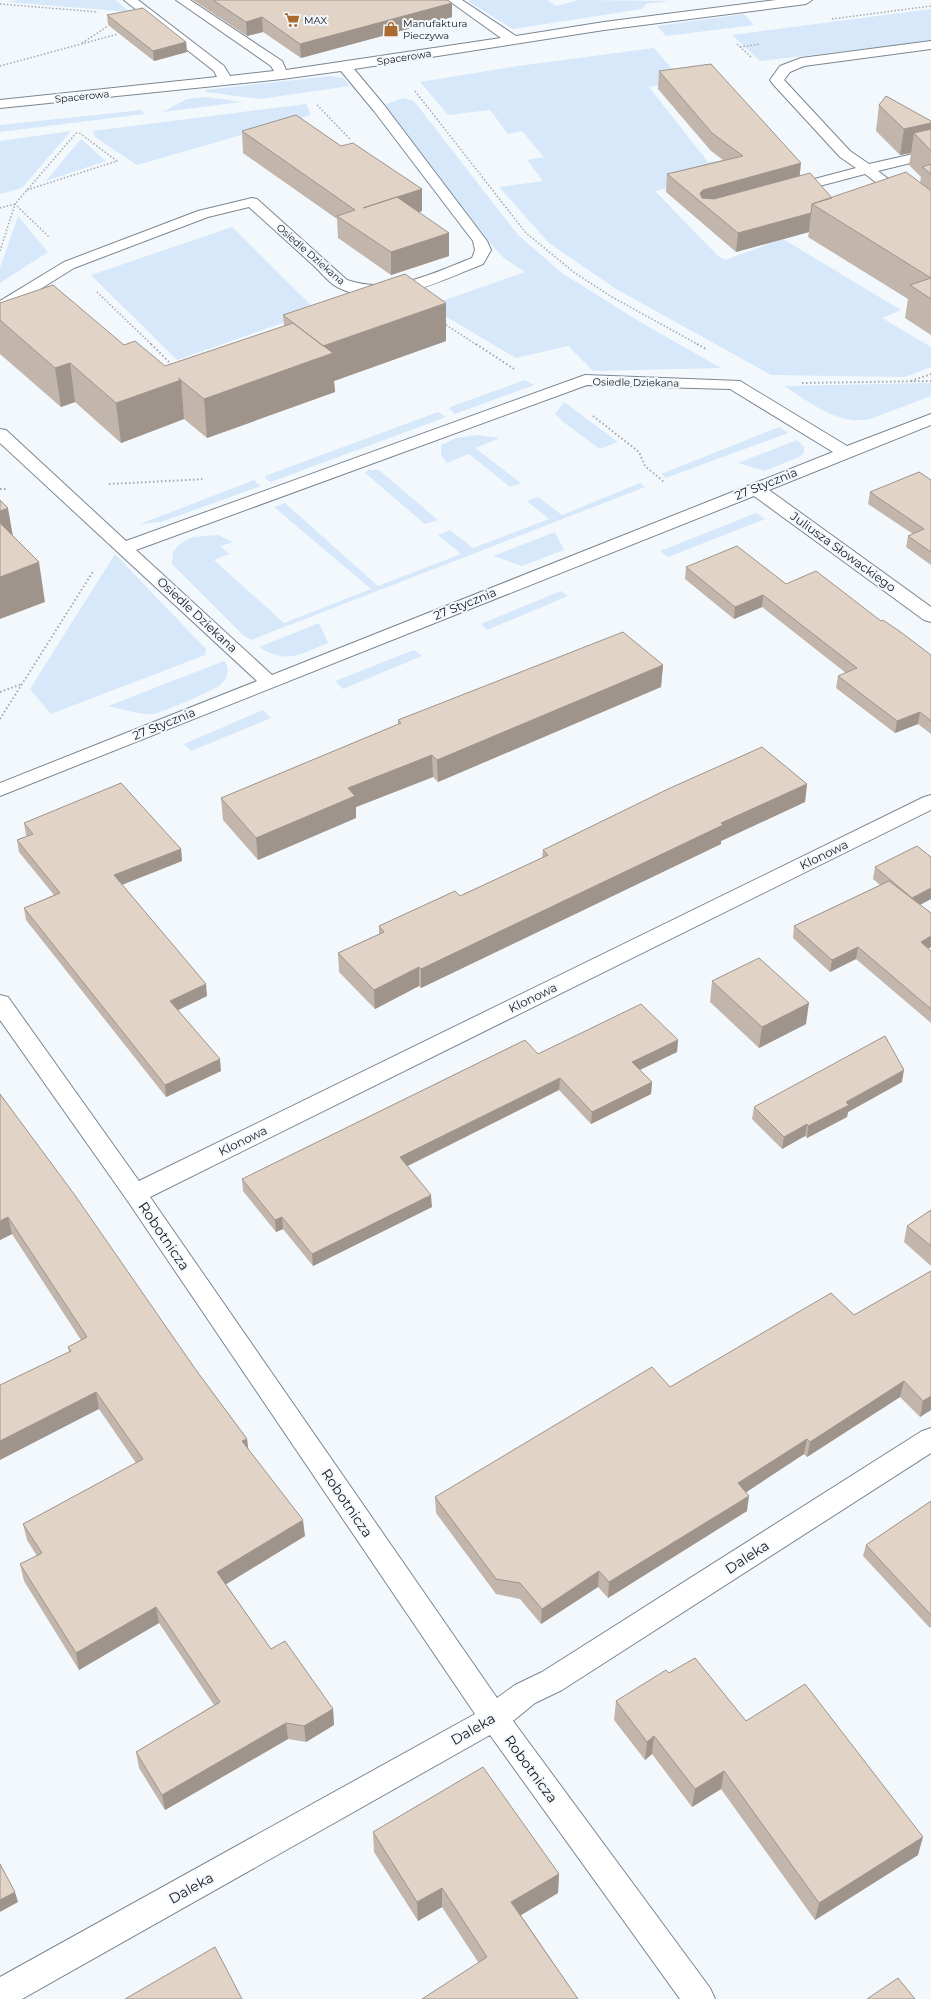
<svg xmlns="http://www.w3.org/2000/svg" width="931" height="1999" font-family="Montserrat,sans-serif">
	<style>
		.green { fill: #d6e8fa }
		.lines { fill: none; stroke-linecap: round; stroke-linejoin: round }
		.minor-casing { stroke: #7b8793; stroke-width: 2 }
		.path-far1 { stroke: #a4a9ae; stroke-width: 1.5; stroke-dasharray: 1.5 2; stroke-linecap: butt }
		.path { stroke: #a4a9ae; stroke-width: 2; stroke-dasharray: 1.5 2.5; stroke-linecap: butt }
		.minor { fill: #fff; fill-rule: evenodd }
		.wall { fill: #c2b5ab }
		.shaded-wall { fill: #9e948b }
		.building { fill: #e2d3c7; stroke: #9e948b }
		.labels { text-anchor: middle; stroke-width: 4; stroke-linejoin: round; paint-order: stroke }
		.far-poi-label { font-size: 10px; fill: #15191e; stroke: #f3f8fd; text-anchor: start }
		.far-street-label { font-size: 10px; fill: #15191e; stroke: #f3f8fd }
		.street-label { font-size: 12px; fill: #15191e; stroke: #f3f8fd }
		.near-street-label { font-size: 14px; fill: #15191e; stroke: #f3f8fd }
	</style>
	<rect width="100%" height="100%" fill="#f3f8fd"/>
	<path class="green" d="M18,0h97l15,12 -123,-10z
		M472,0h75l9,6 23,-6 91,1 -24,3 -4,5 -129,20 -45,-28z
		M931,9v32l-171,20 -28,-26z
		M744,14l10,11 -88,11 -9,-10z
		M654,48l29,33 -34,6 59,75 46,-5 8,7 -107,27 63,65 7,4 58,-21 118,71 -19,8 49,29v20l-26,10 -134,-2 -155,-86 -67,-46 -50,-56 44,-6 -16,-21 17,-3 -22,-26 -14,3 -18,-24 -42,5 -28,-33 98,-16z
		M331,76l12,2 7,8 -90,13 -54,-7 -1,-2z
		M207,97l35,5 -80,10 25,-13z
		M403,98l11,3 104,134 44,38 78,49 81,46 -128,3 -25,-25 -52,12 -88,-52 97,-34 -21,-14 -9,-9 -68,-86 -43,-58z
		M306,104l5,11 -174,50 -42,-28 -2,-6z
		M142,110l2,4 -144,18v-7z
		M71,131l-49,57 -22,6v-53z
		M81,139l25,22 -60,20z
		M18,216l30,36 -48,31v-15z
		M232,227l85,84 -140,49 -86,-85z
		M525,380l9,5 -79,29 -6,-5 1,-2z
		M931,383v13l-61,23c-32,7 -60,-17 -86,-33z
		M564,402l54,40 -18,7 -34,-25 -11,-10z
		M438,412l8,5 -175,65 -5,-3 -1,-3z
		M779,427l9,6 -122,45 -5,-4z
		M478,435l22,3 -25,10 46,35 -11,4 -41,-33 -22,9 -6,-8v-10l15,-7z
		M797,440l7,7v6l-5,4 -34,14 -27,-8z
		M368,470h11l59,50 -13,4 -60,-51z
		M254,480l7,6 -100,36 -21,2z
		M640,483l5,4 -394,153 -8,-5 -71,-71 1,-12 8,-9 12,-6 25,-2 15,7 -13,4 9,8 -15,6 70,63 87,-34 -97,-82 11,-4 93,83 83,-32 -23,-19 12,-5 23,18 76,-29 -22,-18 11,-4 24,18z
		M756,513l9,6 -97,38 -8,-6z
		M555,532l9,18 -42,16 -29,-10z
		M115,554l91,95 -1,6 -154,59 -21,-25z
		M561,591l7,5 -81,34 -6,-6z
		M319,623l9,20c-28,11 -40,22 -69,4z
		M414,650l8,6 -79,33 -8,-8z
		M224,661c6,7 4,17 -4,24 -7,6 -57,27 -67,29 -7,2 -36,-6 -45,-8z
		M263,710l8,8 -80,33 -7,-7z"/>
	<g class="lines">
		<defs>
			<path id="minor" d="M124,0h14l86,66 6,10 44,-5 -3,-5 -95,-66h14l92,61 4,9 215,-32 -53,-38h14l54,36 88,-14 172,-22h36l-6,4 -202,26 -250,39 30,36 103,136 4,9 -8,14c-43,17 -99,47 -146,23 -9,-5 -17,-16 -25,-23 -21,-19 -42,-38 -63,-57l-41,10 -134,51 -69,43 -5,2v-12l64,-39 134,-51 54,-13 5,1 90,81c44,15 84,-6 125,-22l3,-8 -2,-9 -99,-130 -33,-40 -59,8 -282,29v-8l217,-23 -3,-6z
				M931,41v8l-127,17 -14,6 -6,8 66,71 19,13 62,-14v8l-53,13 53,40v11l-5,-1 -61,-47 -76,20 -5,-1 -2,-3 2,-3 72,-19 -16,-11 -68,-74 -2,-3 10,-14 21,-8z
				M585,375l155,6 107,65 84,-32v11l-162,65 162,117v15l-7,-2 -170,-124 -754,300v-13l257,-102 -257,-238v-14l6,1 120,111zM587,385l143,4 103,63 -561,223 -136,-125z
				M931,795v15l-781,387 347,501 18,-13 27,-13 380,-241 9,-3v25l-369,237 -27,13 -22,18 197,267 5,11h-35l-190,-264 -468,264h-22v-22l475,-263 -348,-514 -127,-180v-25l8,2 131,184 785,-384z"/>
		</defs>
		<use href="#minor" class="minor-casing"/>
		<path class="path-far1" d="M0,4l98,8
			M832,19l99,-13
			M82,43l26,-17
			M737,44l14,13
			M740,47l20,-3
			M0,66l118,-32
			M415,91l111,142 49,40 37,24 87,48
			M317,105l33,34
			M27,190l90,-29 -39,-29
			M0,208l15,-4 63,-73
			M0,251l15,-47 34,33
			M97,292l55,53
			M443,323l34,22"/>
		<path class="path" d="M151,344l23,23
			M476,344l38,25
			M697,344l9,5
			M911,381l20,-7
			M802,383l129,-2
			M593,416l46,36 6,14 19,16
			M109,484l96,-5
			M0,489h6
			M0,692l22,-8
			M0,719l94,-149"/>
		<use href="#minor" class="minor"/>
	</g>
	<path class="wall" d="M193,0h254l5,3v14l-151,41 -38,-26 -16,4z
		M107,15l79,27 1,10 -33,9 -46,-36z
		M659,71l141,104 32,23 88,-15 1,-6 -12,-12 2,-12 -11,2 -24,-24 3,-26 52,16v214l-26,-17 3,-19 -100,-62 1,-5 -73,20 -70,-60 1,-18 56,-14 -12,-9 -53,-62z
		M242,131l99,15 81,43v22l-4,1 31,21v23l-58,19 -53,-37 -1,-19 -94,-66z
		M0,303l124,42 41,21 119,-40 -1,-11 163,26 -112,40 1,11 -128,46 -23,-19 -63,24 -46,-41 -14,5 -61,-53z
		M931,480v85l-25,-18 2,-11 5,-2 -45,-30 2,-12z
		M686,567l100,17 95,37 50,34v79l-13,-10 -23,9 -59,-45 2,-12 8,-3 -84,-66 -28,12 -49,-40z
		M663,665l-2,22 -223,95 -5,-5 -77,30v11l-98,42 -35,-40 -2,-22 177,-73v-5z
		M807,784l-2,18 -84,39v3l-300,144 -2,-2 -44,23 -36,-37 -1,-19 41,-19v-8l81,-30 82,-38 1,-8z
		M24,823l157,26 1,12 -60,24 85,111 -29,14 43,61 -55,26 -140,-177 -2,-12 30,-13 -35,-43 -2,-12 10,-4 -1,-1z
		M931,857v42l-11,6 11,8v34l-3,2 3,2v72l-75,-64 -26,13 -37,-34 1,-12 86,-41 -7,-6 2,-12z
		M712,981l94,43 -47,24 -49,-46z
		M678,1040l-1,12 -37,18 12,12 -1,12 -60,30 -32,-34 -151,76 24,41 -119,59 -30,-37 -7,3 -33,-41 -1,-12 296,-125z
		M902,1082l-54,30 -1,5 -40,21 -2,-2 -23,13 -30,-30 2,-12z
		M0,1094l196,276 51,69 1,9 57,88 -79,48 45,65 62,60 1,16 -28,17 -18,-3 -123,71 -26,-42 -3,-16 78,-47 -55,-82 -80,47 -55,-89 -4,-17 17,-8 -10,-16 -4,-16 113,-61 -37,-54 -30,-57 -1,-5 13,-7 -69,-106 -12,6z
		M931,1210v56l-27,-24 3,-16z
		M931,1271v139l-11,7 -20,-20 -93,60 -3,-3 -58,38 1,19 -139,87 -10,-11 -57,37 -21,-25 -24,-5 -60,-81 -1,-16 235,-110 184,-72z
		M931,1501v126l-1,1 -67,-72 3,-11z
		M669,1673l77,48 172,134 -103,65 -94,-131 -29,18 -40,-53 -7,6 -31,-40 2,-19z
		M373,1832l186,42 -1,19 -37,22 57,84 -100,-37 -36,-55 -24,14 -44,-69z"/>
	<path class="shaded-wall" d="M452,3v14l-151,41 -1,-14z
		M262,17l1,15 -16,4 -1,-14z
		M186,42l1,10 -33,9 -1,-10z
		M931,123v20l-17,-10 -3,20 -11,2 4,-26z
		M801,163l-2,19 -92,25 -7,-6v-8l3,-3z
		M422,189v22l-58,19 -1,-22z
		M811,213l-2,19 -73,20 2,-19z
		M449,233v23l-58,19v-23z
		M446,303v38l-112,40 1,11 -128,46 -3,-39 119,-53z
		M70,363l5,39 -14,5 -6,-39z
		M181,380l3,39 -63,24 -5,-40z
		M8,508l7,40 -15,5v-42z
		M39,562l6,40 -45,17v-42z
		M763,595l-1,12 -28,12 1,-12z
		M663,665l-2,22 -223,95 -1,-22z
		M920,712l-2,12 -23,9 2,-12z
		M432,755l1,22 -77,30v11l-98,42 -2,-22 92,-50z
		M807,784l-2,18 -84,39v3l-300,144v-19l300,-146z
		M181,849l1,12 -66,26 -2,-12z
		M931,888v11l-21,11 2,-12z
		M931,936v11l-13,7 3,-12z
		M858,947l-2,12 -26,13 2,-12z
		M419,967v19l-44,23 -1,-19z
		M206,984l1,12 -35,17 -2,-12z
		M809,1003l-3,21 -47,24 3,-21z
		M678,1040l-1,12 -46,22 1,-12z
		M220,1059l1,12 -55,26 -1,-12z
		M904,1070l-2,12 -54,30 -1,5 -40,21 1,-12 38,-24z
		M560,1078l-1,12 -158,79 -1,-12z
		M652,1082l-1,12 -60,30 1,-12z
		M807,1124l-2,12 -23,13 2,-12z
		M431,1195l1,12 -119,59 -1,-12z
		M8,1217l4,17 -12,6v-19z
		M282,1217l1,12 -7,3 -1,-12z
		M904,1381l-4,16 -93,60 3,-15z
		M96,1392l3,17 -99,51v-19z
		M931,1396v14l-11,7 3,-16z
		M247,1439l2,17 -7,-15z
		M807,1439l-3,15 -68,45 2,-16z
		M749,1496l-2,15 -139,87 1,-16z
		M303,1520l2,16 -85,52 -3,-16z
		M599,1571l-1,16 -57,37 1,-15z
		M156,1607l3,16 -80,47 -3,-17z
		M333,1709l1,16 -28,17 -2,-16z
		M286,1723l2,16 -123,71 -3,-15z
		M654,1736l-2,18 -7,6 2,-18z
		M724,1771l-3,18 -29,18 3,-18z
		M923,1837l-5,18 -103,65 4,-17z
		M559,1874l-1,19 -47,28v-19z
		M442,1888v19l-24,14 -1,-19z
		M15,1892l3,10 -18,10v-12z"/>
	<path class="building" d="M213,0h234l5,3 -152,41 -38,-27 -16,5z
		M143,8l43,34 -33,9 -46,-36z
		M711,64l90,99 -98,27 -3,3 2,5 12,1 96,-26 22,25 -20,6 -1,9 -73,20 -71,-59 76,-18 -31,-23 -53,-62z
		M886,96l45,25v2l-27,6 -25,-24z
		M296,115l45,31 12,-3 69,46 -59,19 34,-11 52,36 -58,19 -54,-36 18,-6 -113,-79z
		M931,129v22l-17,-18z
		M931,164v10l-9,-7z
		M906,172l24,18h1v88l-119,-74z
		M405,274l41,29 -123,43 -40,-31z
		M931,278v21l-21,-14z
		M53,285l71,60 11,-4 30,25 128,-43 40,30 -129,46 -26,-21 3,2 -65,23 -46,-40 -15,5 -55,-48v-17z
		M919,472l12,8v72l-23,-16 16,-7 -54,-37z
		M0,500l8,8 -8,3z
		M0,523l39,39 -39,15z
		M737,546l49,38 30,-13 65,50 2,-1 19,13 29,22v66l-11,-9 -23,9 -59,-45 19,-8 -94,-73 -28,12 -49,-40z
		M623,632l40,33 -226,95 -5,-5 -84,33 7,8 -99,42 -35,-40 180,-75 -3,-3z
		M762,747l45,37 -86,39 2,2 -302,144 -2,-2 -45,23 -36,-37 46,-21 -5,-6 76,-35 5,5 88,-41 -5,-5 125,-61z
		M121,783l60,66 -67,26 92,109 -36,17 50,58 -55,26 -141,-177 36,-15 -43,-53 16,-6 -9,-11z
		M917,846l14,11v31l-19,10 -37,-31z
		M889,881l42,32v23l-10,6 10,9v58l-73,-62 -26,13 -38,-34z
		M759,958l50,45 -47,24 -50,-46z
		M641,1004l37,36 -46,22 20,20 -60,30 -32,-34 -160,79 31,38 -119,59 -30,-37 -7,3 -33,-41 283,-139 13,14z
		M885,1036l19,34 -58,32 3,3 -41,21 -1,-2 -23,13 -30,-30z
		M0,1094l74,100 122,176 51,69 -5,2 61,79 -86,52 54,77 14,-8 48,68 -29,17 -18,-3 -124,72 -26,-43 84,-50 -64,-95 -80,46 -56,-89 22,-11 -19,-29 120,-65 -47,-67 -96,49v-56l71,-34 -3,-4 19,-10 -79,-120 -8,4z
		M931,1210v36l-24,-20z
		M931,1271v125l-8,5 -19,-20 -94,61 -3,-3 -69,44 11,13 -140,86 -10,-11 -57,38 -22,-26 -24,-4 -61,-82 217,-130 18,20 161,-94 23,22z
		M931,1501v114l-65,-70z
		M695,1658l51,63 59,-37 118,153 -104,66 -95,-132 -29,18 -41,-53 -7,6 -31,-41 50,-31 3,3z
		M483,1767l76,107 -48,28 67,97h-156l65,-42 -45,-69 -25,14 -44,-70z
		M0,1864l15,28 -15,8z
		M215,1947l27,52h-117z
		M898,1978l17,21h-48z"/>
	<defs>
		<symbol id="supermarket-bare" viewBox="-9 -9 18 18"><path d="M-6-5.5h2.5l.6 2H6L4.5 2H-2.5L-4.4-4H-6ZM-1.5 3.2a1.3 1.3 0 1 0 .1 0ZM3 3.2a1.3 1.3 0 1 0 .1 0Z" fill="#aa6b31" stroke="#f3f8fd" stroke-width="2.5" paint-order="stroke"/></symbol>
		<symbol id="shop-bare" viewBox="-9 -9 18 18"><path d="M-5-2.5h2.3a2.7 3.5 0 0 1 5.4 0H5L5.5 6h-11ZM-1.5-2.5h3a1.5 2.3 0 0 0-3 0Z" fill="#aa6b31" stroke="#f3f8fd" stroke-width="2.5" paint-order="stroke"/></symbol>
	</defs>
	<g fill-rule="evenodd">
		<use href="#supermarket-bare" x="281" y="9" width="22" height="22"/>
		<use href="#shop-bare" x="380" y="18" width="22" height="22"/>
	</g>
	<g class="labels">
		<g class="far-poi-label">
			<text x="304" y="24">MAX</text>
			<text x="403" y="27">Manufaktura<tspan x="403" dy="12">Pieczywa</tspan></text>
		</g>
		<g class="far-street-label">
			<text transform="translate(404 57) rotate(-9)" y="4">Spacerowa</text>
			<text transform="translate(82 96) rotate(-6)" y="4">Spacerowa</text>
			<text transform="translate(311 254) rotate(41)" y="4">Osiedle Dziekana</text>
			<text transform="translate(636 382) rotate(1)" y="4">Osiedle Dziekana</text>
		</g>
		<g class="street-label">
			<text transform="translate(766 484) rotate(-22)" y="4">27 Stycznia</text>
			<text transform="translate(843 552) rotate(36)" y="4">Juliusza Słowackiego</text>
			<text transform="translate(465 604) rotate(-22)" y="4">27 Stycznia</text>
			<text transform="translate(197 615) rotate(43)" y="4">Osiedle Dziekana</text>
			<text transform="translate(164 724) rotate(-22)" y="4">27 Stycznia</text>
			<text transform="translate(824 855) rotate(-26)" y="4">Klonowa</text>
			<text transform="translate(533 998) rotate(-26)" y="4">Klonowa</text>
			<text transform="translate(243 1141) rotate(-26)" y="4">Klonowa</text>
		</g>
		<g class="near-street-label">
			<text transform="translate(164 1236) rotate(56)" y="5">Robotnicza</text>
			<text transform="translate(347 1503) rotate(56)" y="5">Robotnicza</text>
			<text transform="translate(747 1557) rotate(-33)" y="5">Daleka</text>
			<text transform="translate(473 1729) rotate(-30)" y="5">Daleka</text>
			<text transform="translate(531 1769) rotate(54)" y="5">Robotnicza</text>
			<text transform="translate(191 1888) rotate(-29)" y="5">Daleka</text>
		</g>
	</g>
</svg>
